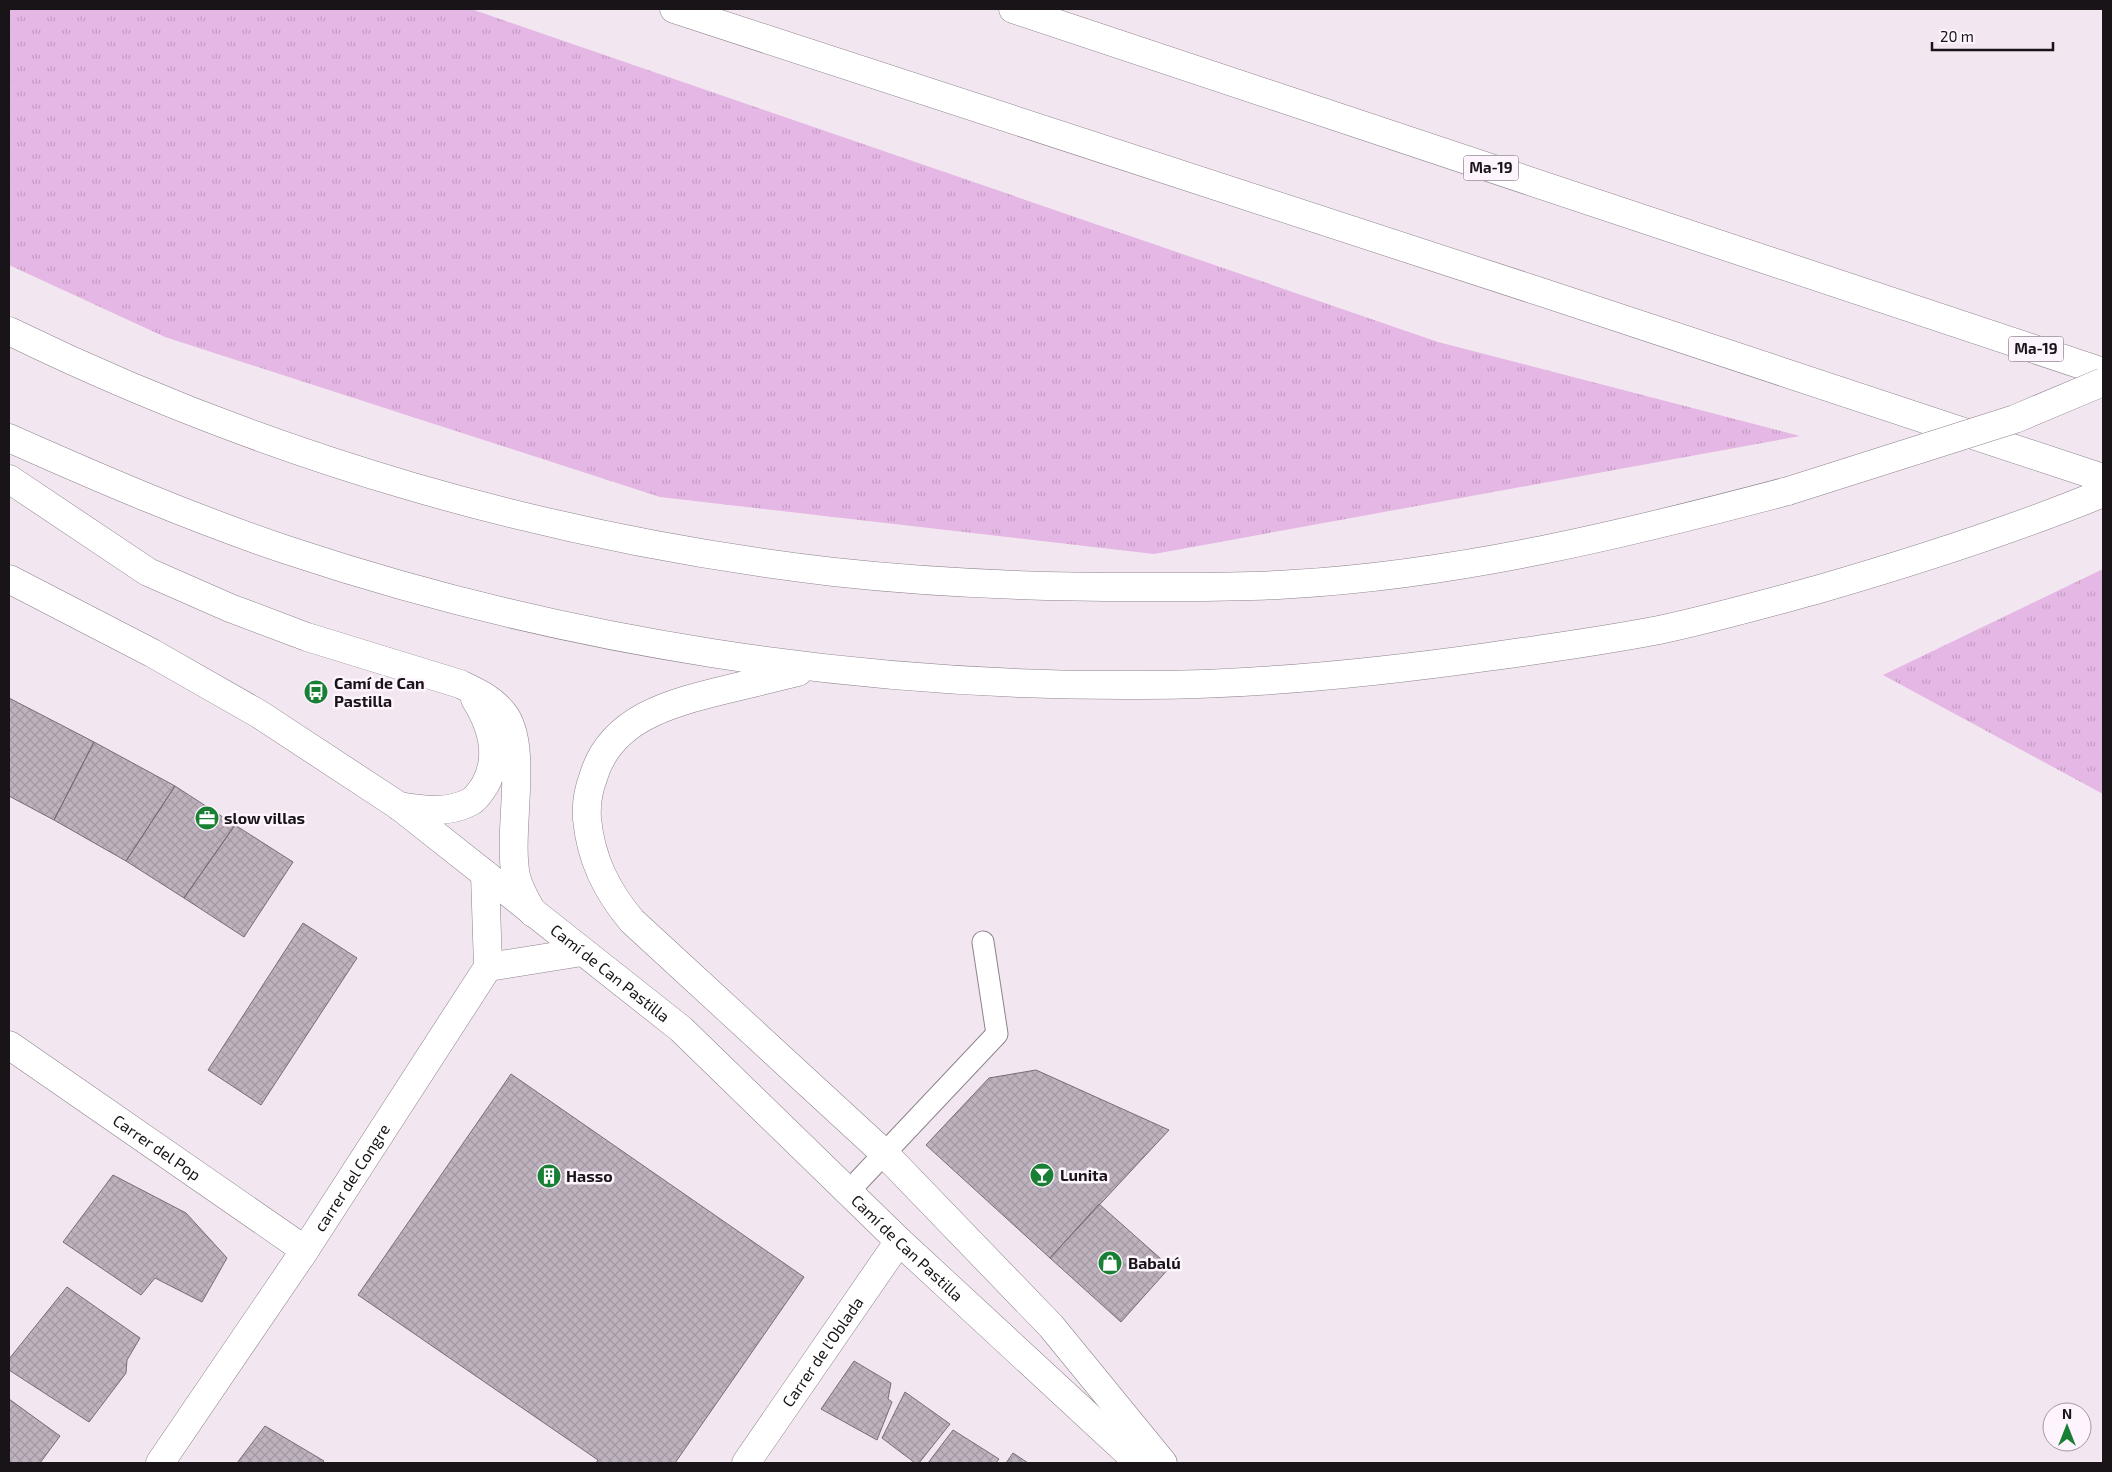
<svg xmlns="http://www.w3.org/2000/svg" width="2112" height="1472" font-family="'Exo 2',sans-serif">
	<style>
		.grass { fill: url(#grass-tufts) }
		.building { fill: url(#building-cross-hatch); stroke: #776d77 }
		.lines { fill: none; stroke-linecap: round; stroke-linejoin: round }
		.service-casing { stroke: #8d838d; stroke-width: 23 }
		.minor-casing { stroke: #8d838d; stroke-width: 29 }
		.tertiary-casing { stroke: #8d838d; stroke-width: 29 }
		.motorway-casing { stroke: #8d838d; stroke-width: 29 }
		.service { stroke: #fff; stroke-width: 21 }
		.minor { stroke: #fff; stroke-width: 28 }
		.tertiary { stroke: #fff; stroke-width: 28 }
		.motorway { stroke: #fff; stroke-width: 28 }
		.motorway-bridge-casing { stroke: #8d838d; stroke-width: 29; stroke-linecap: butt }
		.motorway-bridge { stroke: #fff; stroke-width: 28 }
		.labels { text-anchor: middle; stroke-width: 5; stroke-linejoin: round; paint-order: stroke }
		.shield { fill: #fef4fd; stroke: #5d575d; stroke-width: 1 }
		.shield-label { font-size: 15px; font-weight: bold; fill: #181418 }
		.poi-label { font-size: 16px; font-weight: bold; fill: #181418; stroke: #fef4fd; text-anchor: start }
		.street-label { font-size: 16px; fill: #181418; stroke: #fef4fd }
	</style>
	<defs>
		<pattern id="grass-tufts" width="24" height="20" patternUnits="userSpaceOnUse" patternTransform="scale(1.25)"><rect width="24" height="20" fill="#e5b7e4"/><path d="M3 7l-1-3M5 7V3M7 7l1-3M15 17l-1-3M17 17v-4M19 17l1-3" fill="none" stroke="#c49cc3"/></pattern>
		<pattern id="building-cross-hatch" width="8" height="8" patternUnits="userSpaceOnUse" patternTransform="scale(1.25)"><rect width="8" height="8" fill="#bdb2bd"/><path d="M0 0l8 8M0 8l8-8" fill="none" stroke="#a298a2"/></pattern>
	</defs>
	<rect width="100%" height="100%" fill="#f2e6f1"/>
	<path class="grass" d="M9,9h462l967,333 362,94 -646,118 -494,-57 -495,-160 -156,-72z
		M2103,569v225l-220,-119z"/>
	<path class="building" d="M9,698l85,44 -40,78 -45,-24z
		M94,742l81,44 -49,75 -72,-41z
		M175,786l60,39 -51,73 -58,-37z
		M235,825l58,37 -49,75 -60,-39z
		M303,923l54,35 -96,147 -53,-35z
		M1036,1070l133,60 -119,128 -124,-113 63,-67z
		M511,1074l293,203 -129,186h-79l2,-3 -240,-165z
		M113,1175l73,38 41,45 -25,44 -47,-24 -14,17 -78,-53z
		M1099,1204l71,63 -49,55 -71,-64z
		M67,1287l73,51 -13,22 -1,13 -37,49 -80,-52v-11z
		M854,1361l37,22 -3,16 4,3 -15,38 -56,-31z
		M905,1392l45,32 -31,39h-4l-33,-25z
		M9,1399l51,37 -20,27h-31z
		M265,1426l59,35 -2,2h-85z
		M953,1430l46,29 -3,4h-68z
		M1013,1453l15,10h-22z"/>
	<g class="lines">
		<defs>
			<path id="service" d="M848,1192l149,-158 -14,-92"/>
			<g id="minor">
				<path d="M488,967l94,-15"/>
				<path id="s1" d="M9,1045l296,205"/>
				<path id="s2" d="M160,1463l145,-213 183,-283 -3,-93"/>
				<path id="s3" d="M746,1463l153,-222"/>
			</g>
			<g id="tertiary">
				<path id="s4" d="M9,579l143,74 107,61 140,92 282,223 218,212 240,222"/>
				<path d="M884,1153l167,173 112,137"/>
			</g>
			<path id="motorway" d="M674,9l870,284 559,185
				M1013,9l1090,363
				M9,331c258,126 539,208 825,241 100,11 202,15 302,15 52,0 105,1 157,-3 168,-10 333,-50 495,-93
				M9,438c92,41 185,81 281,113 274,91 564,136 852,134 116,0 231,-12 345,-28 58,-8 115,-16 172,-27 52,-11 105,-26 157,-40 97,-28 194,-59 287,-97
				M9,479l139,93 82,36 77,29 153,47c17,8 35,16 46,33 22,35 1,117 10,159 3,13 10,25 17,37
				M798,672c-25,6 -49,12 -74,18 -53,13 -114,28 -131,88 -5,13 -7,26 -6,41 4,40 19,71 45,102l252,232
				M399,806c24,4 48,8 71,-4 6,-3 11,-11 15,-17 16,-29 7,-59 -10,-86"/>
		</defs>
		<use href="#service" class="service-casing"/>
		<use href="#minor" class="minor-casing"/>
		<use href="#tertiary" class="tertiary-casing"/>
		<use href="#motorway" class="motorway-casing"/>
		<use href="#service" class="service"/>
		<use href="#minor" class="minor"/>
		<use href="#tertiary" class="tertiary"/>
		<use href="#motorway" class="motorway"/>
		<defs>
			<path id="motorway-bridge" d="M1788,491l227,-72 88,-37"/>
		</defs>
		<use href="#motorway-bridge" class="motorway-bridge-casing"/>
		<use href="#motorway-bridge" class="motorway-bridge"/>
	</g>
	<defs>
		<symbol id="bus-disc" viewBox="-11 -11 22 22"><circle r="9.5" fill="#187f34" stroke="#fef4fd"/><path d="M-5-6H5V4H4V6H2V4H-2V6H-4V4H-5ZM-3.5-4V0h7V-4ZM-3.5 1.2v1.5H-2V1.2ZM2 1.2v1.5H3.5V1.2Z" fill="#fff"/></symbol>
		<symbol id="office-disc" viewBox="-11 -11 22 22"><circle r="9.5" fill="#187f34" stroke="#fef4fd"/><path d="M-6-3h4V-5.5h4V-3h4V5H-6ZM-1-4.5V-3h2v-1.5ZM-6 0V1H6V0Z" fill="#fff"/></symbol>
		<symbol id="bar-disc" viewBox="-11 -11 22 22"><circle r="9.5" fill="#187f34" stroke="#fef4fd"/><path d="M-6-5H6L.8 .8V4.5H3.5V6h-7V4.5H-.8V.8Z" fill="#fff"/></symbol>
		<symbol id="building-disc" viewBox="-11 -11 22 22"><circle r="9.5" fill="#187f34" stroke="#fef4fd"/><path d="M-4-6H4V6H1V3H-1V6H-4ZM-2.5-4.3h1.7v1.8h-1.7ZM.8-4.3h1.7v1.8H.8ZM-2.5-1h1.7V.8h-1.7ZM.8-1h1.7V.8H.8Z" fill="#fff"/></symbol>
		<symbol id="shop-disc" viewBox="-11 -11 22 22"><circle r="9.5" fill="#187f34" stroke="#fef4fd"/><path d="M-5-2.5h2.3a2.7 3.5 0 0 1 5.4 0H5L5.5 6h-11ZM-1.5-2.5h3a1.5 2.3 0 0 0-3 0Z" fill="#fff"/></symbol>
	</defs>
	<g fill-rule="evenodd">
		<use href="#bus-disc" x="302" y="678" width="28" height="28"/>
		<use href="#office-disc" x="193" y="804" width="28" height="28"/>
		<use href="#bar-disc" x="1028" y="1161" width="28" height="28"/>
		<use href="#building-disc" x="535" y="1162" width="28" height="28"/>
		<use href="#shop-disc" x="1096" y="1249" width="28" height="28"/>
	</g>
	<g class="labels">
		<g class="shield">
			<rect x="1463.5" y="155.5" width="55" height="25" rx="4"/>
			<rect x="2008.5" y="336.5" width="55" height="25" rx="4"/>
		</g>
		<g class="shield-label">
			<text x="1491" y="173">Ma-19</text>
			<text x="2036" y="354">Ma-19</text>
		</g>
		<g class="poi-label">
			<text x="334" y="689">Camí de Can<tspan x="334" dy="18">Pastilla</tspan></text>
			<text x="224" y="824">slow villas</text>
			<text x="1060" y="1181">Lunita</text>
			<text x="566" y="1182">Hasso</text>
			<text x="1128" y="1269">Babalú</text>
		</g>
		<g class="street-label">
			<text dy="6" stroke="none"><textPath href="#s4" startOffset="721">Camí de Can Pastilla</textPath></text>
			<text dy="6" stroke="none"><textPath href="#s1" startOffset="180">Carrer del Pop</textPath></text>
			<text dy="6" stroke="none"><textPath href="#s2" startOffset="344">carrer del Congre</textPath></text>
			<text dy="6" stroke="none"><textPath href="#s4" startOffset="1126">Camí de Can Pastilla</textPath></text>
			<text dy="6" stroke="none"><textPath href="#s3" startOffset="135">Carrer de l'Oblada</textPath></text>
		</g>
	</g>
	<rect width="2112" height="1472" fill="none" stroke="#181418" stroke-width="20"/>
	<g transform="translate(2067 1427)"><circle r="24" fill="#fef4fd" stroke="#a29aa1"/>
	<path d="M0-4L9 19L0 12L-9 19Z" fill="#187f34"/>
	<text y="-8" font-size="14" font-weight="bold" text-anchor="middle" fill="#181418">N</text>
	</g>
	<path d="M1932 42v8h121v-8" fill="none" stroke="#181418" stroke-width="2.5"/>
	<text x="1940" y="42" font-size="15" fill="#181418" stroke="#fef4fd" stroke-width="4" paint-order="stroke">20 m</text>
</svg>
